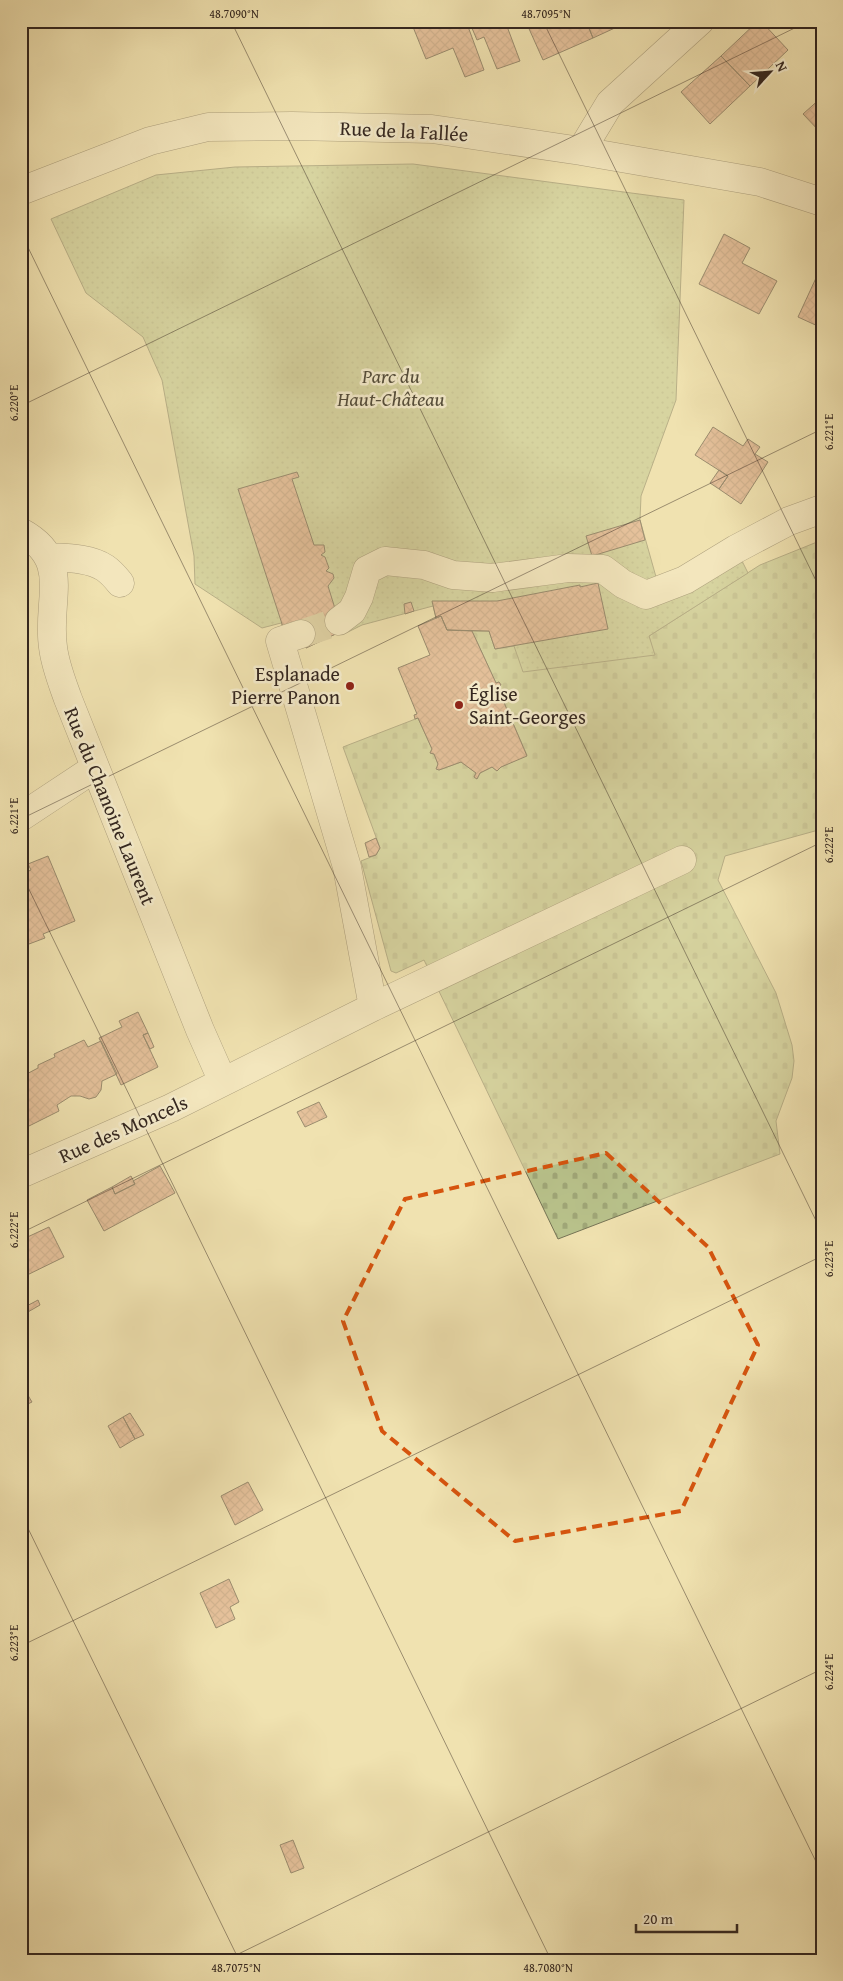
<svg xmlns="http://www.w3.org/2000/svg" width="843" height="1981" font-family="'Gentium Book Plus',serif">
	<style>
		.cemetery { fill: url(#cemetery-stones); stroke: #767456 }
		.park { fill: url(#park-dots); stroke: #767456 }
		.building { fill: url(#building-cross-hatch); stroke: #33261f }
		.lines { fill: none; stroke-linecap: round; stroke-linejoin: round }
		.minor-tunnel { stroke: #cabc93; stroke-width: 28; stroke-dasharray: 28 14; stroke-linecap: butt }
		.minor-casing { stroke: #625543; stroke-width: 29 }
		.minor { stroke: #f5eccc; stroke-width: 28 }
		.marked { fill: none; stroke: #d6540e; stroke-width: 4; stroke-dasharray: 10 6; stroke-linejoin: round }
		.ticks { fill: none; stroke: #33261f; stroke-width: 1; stroke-opacity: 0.45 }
		.poi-dot { fill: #8f2418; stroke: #f5eccc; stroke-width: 2 }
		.labels { text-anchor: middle; stroke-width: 5; stroke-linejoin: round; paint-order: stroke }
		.street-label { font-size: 20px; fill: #33261f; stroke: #f5eccc }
		.park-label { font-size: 20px; font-style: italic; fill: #544d3a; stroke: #f5eccc }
		.poi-label { font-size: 20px; fill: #33261f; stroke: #f5eccc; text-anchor: end }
		.neatline { fill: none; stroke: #33261f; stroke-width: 2 }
		.ticks-label { font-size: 12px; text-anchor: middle; fill: #33261f }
	</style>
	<defs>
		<pattern id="cemetery-stones" width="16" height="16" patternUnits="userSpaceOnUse" patternTransform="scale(1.25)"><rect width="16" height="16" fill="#b9c38c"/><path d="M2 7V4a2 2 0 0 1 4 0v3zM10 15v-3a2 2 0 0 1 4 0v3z" fill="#a0a778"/></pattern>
		<pattern id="park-dots" width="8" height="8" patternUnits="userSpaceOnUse" patternTransform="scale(1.25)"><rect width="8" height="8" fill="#b9c38c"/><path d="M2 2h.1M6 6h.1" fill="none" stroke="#a0a778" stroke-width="1.8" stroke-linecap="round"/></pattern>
		<pattern id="building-cross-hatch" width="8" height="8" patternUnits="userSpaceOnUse" patternTransform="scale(1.25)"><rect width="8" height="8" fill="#d89980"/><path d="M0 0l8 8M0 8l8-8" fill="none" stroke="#b07d68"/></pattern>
	</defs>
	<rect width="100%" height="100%" fill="#f0e2b0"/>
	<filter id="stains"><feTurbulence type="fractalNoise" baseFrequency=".004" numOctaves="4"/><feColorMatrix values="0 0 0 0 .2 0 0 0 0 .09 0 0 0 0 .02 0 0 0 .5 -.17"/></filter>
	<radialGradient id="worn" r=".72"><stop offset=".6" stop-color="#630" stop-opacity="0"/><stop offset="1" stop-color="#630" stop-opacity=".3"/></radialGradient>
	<path class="cemetery" d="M822,540v289l-97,27 -7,24 58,113 16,52 2,16 -2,17 -16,43 4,33 -222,85 -134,-279 -28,13 -5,-2 -30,-110 15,-6 4,-7 -37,-101 75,-29 14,31 -2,4 4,1 4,10 -1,5 2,1 22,-8 15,11 -2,4 3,2 3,-6 12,-6 5,4 4,-4 26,-12 -15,-34 2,-4 -5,-2 -11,-28 3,-2 -2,-3 -3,1 -24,-52h17l25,15 140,9 -5,-19 111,-71z"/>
	<path class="park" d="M413,164l271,36 -8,200 -35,96 -1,24 18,64 73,-45 17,34 -99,63 6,19 -132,17 -9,-26 -19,3 -6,-18 -42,-1 -6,-14 -5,2 -3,-12 -71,19 -18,9 -2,-3 -36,17 -9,-26 -14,5 -2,-4 -19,5 -67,-44 -1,-28 -32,-176 -19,-43 -57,-44 -35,-74 105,-44 79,-8z"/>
	<path class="building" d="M466,21l18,49 -19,7 -12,-29 -27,11 -15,-37z
		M469,21h36l15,40 -23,8 -13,-32 -7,3z
		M586,21h44l-37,17z
		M586,21l7,17 -50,22 -17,-38z
		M758,21h3l27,29 -38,36 -29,-30z
		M721,56l29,30 -40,38 -29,-32z
		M822,97v37l-19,-20z
		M724,234l26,14 -8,15 35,18 -18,33 -60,-30z
		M816,278l6,3v47l-24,-11z
		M713,427l30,19 5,-7 12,8 -5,7 13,8 -27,42 -22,-15 9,-13 -33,-21z
		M719,470l9,6 -9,13 -9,-6z
		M297,472l2,5 -7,2 22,66h10l1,7 -4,3 4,2 4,11 -3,3 7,3 1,4 -6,8 14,45 -36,17 -9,-26 -14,5 -45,-138z
		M640,520l5,20 -53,16 -6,-20z
		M598,583l10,46 -113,20 -6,-18 -42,-1 -6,-14 -5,2 -4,-17h65l83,-16v2z
		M411,602l3,9 -9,3 -1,-10z
		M441,616l6,14 25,1 24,52 3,-1 2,3 -3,2 11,28 5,2 -2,4 15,35 -26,11 -4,4 -5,-4 -12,6 -3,6 -3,-2 2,-4 -15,-11 -22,8 -3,-1 2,-5 -4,-10 -4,-1 2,-4 -14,-31 -3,1 -1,-4 3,-1 -19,-46 32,-13 -12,-29z
		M376,838l4,10 -4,7 -7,2 -4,-14z
		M48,856l27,65 -32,13 2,4 -16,6 -6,-15 -2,1v-56l10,-4 -3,-6z
		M138,1012l10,21 -5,2 15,32 -37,18 -22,-47 23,-11 -3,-6z
		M148,1033l6,14 -4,2 -7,-14z
		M84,1040l4,7 13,-6 16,33 -15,7 -1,9 -5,7 -7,2 -9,-3h-9l-14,9 2,6 -36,18 -2,-4v-48l17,-9v-3l17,-8 -1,-3z
		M319,1102l8,15 -22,10 -8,-15z
		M160,1166l15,27 -71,38 -17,-31 25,-13 3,7 20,-10 -2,-3z
		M131,1176l4,8 -20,10 -3,-7z
		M49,1227l15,30 -43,21v-38z
		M38,1300l2,5 -19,11v-7z
		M26,1392l6,10 -11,5v-12z
		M130,1413l14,22 -9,4 -12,-22z
		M123,1417l12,22 -15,9 -12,-22z
		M248,1482l15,28 -28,15 -14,-29z
		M229,1579l10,23 -9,5 5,12 -19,9 -16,-35z
		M293,1840l11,28 -13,5 -11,-28z"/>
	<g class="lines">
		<path class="minor-tunnel" d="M301,634l38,-13"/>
		<defs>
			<path id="minor" d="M581,151l29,-48 90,-82
				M21,191l129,-50 58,-14 84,-1 140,3 149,22 179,31 62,20
				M21,532c52,28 25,68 32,115 2,18 9,35 15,52l132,331 23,52
				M49,557c18,1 41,1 56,11 6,4 11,10 15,15
				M339,621l13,-10 7,-14 8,-27 18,-9 39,4 29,10 40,3 75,-10 35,1 20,15 23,11 39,-15 51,-31 53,-28 33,-12
				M21,817l74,-49
				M373,1007l309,-147
				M21,1174l150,-66 202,-101 -26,-140 -67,-226 21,-7"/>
		</defs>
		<use href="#minor" class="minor-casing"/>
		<use href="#minor" class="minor"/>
	</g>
	<path d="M0 0H843V1981H0ZM606,1153l102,94 50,98 -77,166 -166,30 -133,-110 -39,-110 62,-122z" fill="#f0e2b0" fill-opacity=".55" fill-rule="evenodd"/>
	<path class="marked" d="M606,1153l102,94 50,98 -77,166 -166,30 -133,-110 -39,-110 62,-122z"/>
	<path class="ticks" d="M231,21l591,1212M543,21l279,572M21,233l801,1641M21,406l788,-385M21,819l801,-390M21,873l530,1087M21,1233l801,-391M21,1514l218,446M21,1646l801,-390M226,1960l596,-291"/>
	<g class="poi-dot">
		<circle cx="350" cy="686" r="5"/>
		<circle cx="459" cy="705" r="5"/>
	</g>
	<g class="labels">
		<g class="street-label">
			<text transform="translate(404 131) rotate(3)" y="7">Rue de la Fallée</text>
			<text transform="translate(110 806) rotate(68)" y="7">Rue du Chanoine Laurent</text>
			<text transform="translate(123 1129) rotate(-24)" y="7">Rue des Moncels</text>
		</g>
		<g class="park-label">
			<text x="391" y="383">Parc du<tspan x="391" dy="23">Haut-Château</tspan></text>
		</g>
		<g class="poi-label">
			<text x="340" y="681">Esplanade<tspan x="340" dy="23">Pierre Panon</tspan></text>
			<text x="469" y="701" text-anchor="start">Église<tspan x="469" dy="23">Saint-Georges</tspan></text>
		</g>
	</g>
	<rect width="843" height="1981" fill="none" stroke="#f0e2b0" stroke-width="55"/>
	<g transform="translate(770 72) rotate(64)" stroke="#f5eccc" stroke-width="4" paint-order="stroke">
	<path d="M0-4L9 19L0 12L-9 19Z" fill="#33261f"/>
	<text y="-8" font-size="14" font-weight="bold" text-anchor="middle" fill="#33261f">N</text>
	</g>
	<path d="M636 1924v8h101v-8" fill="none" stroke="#33261f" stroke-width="2.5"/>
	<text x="643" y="1924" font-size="15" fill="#33261f" stroke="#f5eccc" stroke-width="4" paint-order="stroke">20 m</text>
	<rect x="28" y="28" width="788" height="1926" class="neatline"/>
	<g class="ticks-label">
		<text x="234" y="18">48.7090°N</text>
		<text x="546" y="18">48.7095°N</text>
		<text transform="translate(14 403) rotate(-90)" y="4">6.220°E</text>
		<text transform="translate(829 432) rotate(-90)" y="4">6.221°E</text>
		<text transform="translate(14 816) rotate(-90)" y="4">6.221°E</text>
		<text transform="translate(829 845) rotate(-90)" y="4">6.222°E</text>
		<text transform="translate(14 1230) rotate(-90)" y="4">6.222°E</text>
		<text transform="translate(829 1259) rotate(-90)" y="4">6.223°E</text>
		<text transform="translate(14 1643) rotate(-90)" y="4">6.223°E</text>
		<text transform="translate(829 1672) rotate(-90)" y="4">6.224°E</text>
		<text x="236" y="1972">48.7075°N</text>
		<text x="548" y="1972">48.7080°N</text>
	</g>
	<rect width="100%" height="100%" filter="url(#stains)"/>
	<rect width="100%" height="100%" fill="url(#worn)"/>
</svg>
